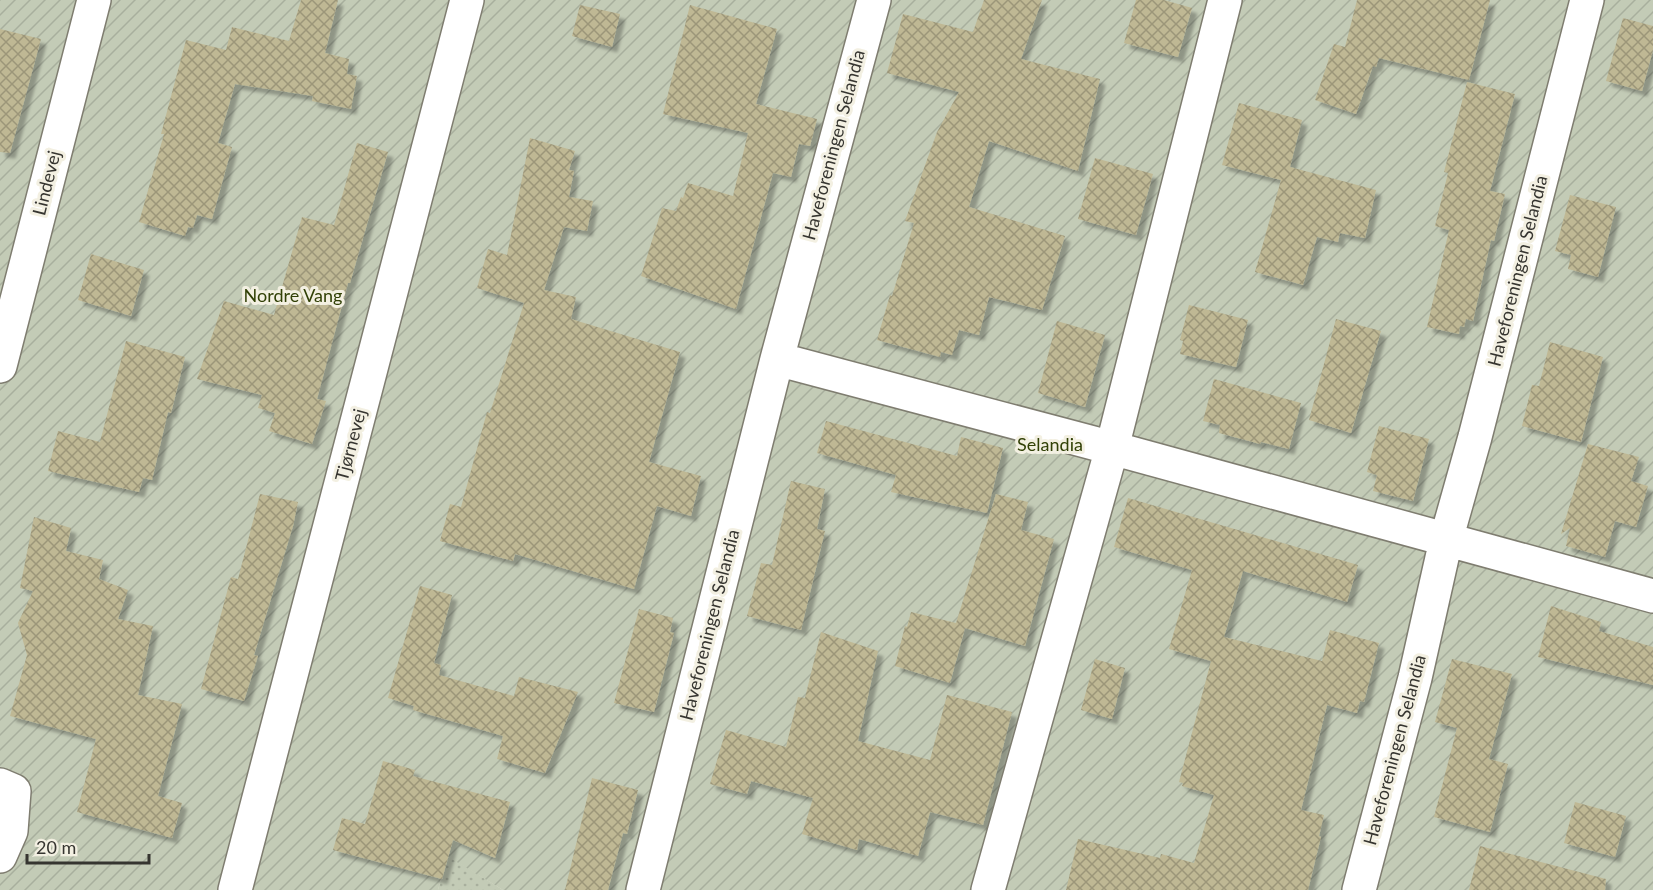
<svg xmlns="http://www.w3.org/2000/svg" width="1653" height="890" font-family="Lato,sans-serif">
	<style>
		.grass { fill: url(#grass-dots) }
		.garden { fill: url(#garden-furrows) }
		.building { fill: url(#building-cross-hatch); filter: url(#shadow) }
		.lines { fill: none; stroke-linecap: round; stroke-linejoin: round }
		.minor-casing { stroke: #7f7d70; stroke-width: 36 }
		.minor { stroke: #fff; stroke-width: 33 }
		.labels { text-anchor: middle; stroke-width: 6; stroke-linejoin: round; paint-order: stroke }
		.street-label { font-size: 18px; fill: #363530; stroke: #f3f0e2 }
		.park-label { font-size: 18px; fill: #314006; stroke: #f3f0e2 }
	</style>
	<defs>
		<pattern id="grass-dots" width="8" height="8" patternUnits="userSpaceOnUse" patternTransform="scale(1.5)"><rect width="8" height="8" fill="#c3cbb6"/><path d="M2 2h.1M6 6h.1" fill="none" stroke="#a8af9d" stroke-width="1.8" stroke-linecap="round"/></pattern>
		<pattern id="garden-furrows" width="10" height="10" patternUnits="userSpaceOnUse" patternTransform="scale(1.5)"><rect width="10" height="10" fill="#c3cbb6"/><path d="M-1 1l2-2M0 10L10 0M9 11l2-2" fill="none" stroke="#a8af9d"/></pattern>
		<pattern id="building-cross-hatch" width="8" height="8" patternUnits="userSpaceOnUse" patternTransform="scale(1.5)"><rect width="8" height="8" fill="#bfb894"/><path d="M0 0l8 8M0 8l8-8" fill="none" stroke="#9c9679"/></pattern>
		<filter id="shadow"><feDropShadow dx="5.5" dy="5.5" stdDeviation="1.5" flood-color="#0004"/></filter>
	</defs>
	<rect width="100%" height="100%" fill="#e5e3d5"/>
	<path class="grass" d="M447,855l56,35h-65z"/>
	<path class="garden" d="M0,0h1653v890h-1150l-56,-34 -9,34h-438z"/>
	<path class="building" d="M301,0h37l-13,53 24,6 -2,15 10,2 -6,33 -39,-8 1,-5 -78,-12 -17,59 14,4 -20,72 -15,-4 -4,13 -5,-1 -3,9 -46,-14 25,-88h-3l25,-94 40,10 6,-23 57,14z
		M984,0h58l-21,59 79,20 -22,92 -89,-30 -20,66 96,29 -23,74 -53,-13 -10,38 -20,-5 -7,25 -11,-3 -1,5 -63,-17 13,-45 2,1 22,-73 -9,-2 32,-89 22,-40 -72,-19 16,-59 70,18z
		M1136,0h28l28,8 -14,49 -54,-14z
		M1357,0h133l-21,80 -90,-22 -3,9 -3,-1 -17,48 -41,-14 19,-56 11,3z
		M580,5l40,9 -8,33 -40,-11z
		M690,5l87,24 -21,75 61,15 -7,27 -11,-2 -8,33 -18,-4 -37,136 -95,-33 21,-68 14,3 5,-14 2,1 5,-15 45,13 15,-63 -85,-19z
		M1623,18l30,8v24l-11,41 -36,-10z
		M0,29l41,10 -31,114 -10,-1z
		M1467,82l48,12 -25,97 15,3 -11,47 -3,-1 -18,81 -7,-2 -2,8 -4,-1 -1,8 -32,-7 22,-97 -14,-4 13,-53 -4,-1z
		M1239,103l63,17 -12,47 86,23 -11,48 -25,-5 -2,9 -21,-5 -14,48 -48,-13 26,-92 -59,-15z
		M530,138l45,13 -6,19 5,1 -5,26 24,4 -6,30 -23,-4 -20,63 32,7 -5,22 109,33 -31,110 52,14 -10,40 -34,-10 -23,83 -119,-35 -2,7 -73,-20 10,-37 11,3 26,-95 3,1 34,-110 -47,-15 11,-39 19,6z
		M357,143l31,9 -38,131h-2l-31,116 9,2 -14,43 -43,-13 6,-18 -17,-5 4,-13 -65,-16 27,-78 50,14 28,-98 32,8z
		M1095,158l58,16 -17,61 -58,-16z
		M1570,195l46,12 -18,70 -30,-8 3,-14 -16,-4z
		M91,254l53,16 -13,46 -53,-16z
		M1189,305l59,15 -12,47 -56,-13 3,-13 -3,-1z
		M1336,319l45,12 -30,102 -42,-13z
		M1057,321l48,14 -20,72 -47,-14z
		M126,341l59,16 -14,56 -3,-1 -16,68 -9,-2 -4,14 -91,-21 10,-40 42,11z
		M1550,342l53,15 -22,85 -59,-16 10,-41 7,1z
		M1214,379l87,24 -12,46 -28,-7 -1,2 -41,-11 1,-8 -17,-4z
		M826,421l131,35 4,-19 42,11 -16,65 -96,-21 5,-17 -79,-22z
		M1379,426l50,13 -16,62 -40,-10 4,-16 -10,-3z
		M1588,444l51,13 -8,24 17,5 -12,41 -21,-6 -10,36 -39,-11 4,-18 -9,6z
		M791,481l34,8 -8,40 8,2 -24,99 -54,-14 14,-53 11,2z
		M260,494l38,8 -5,24 -39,129 4,1 -14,45 -43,-12 30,-112 7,2z
		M996,494l32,8 -7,28 33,9 -29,107 -60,-18 -15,55 -55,-17 10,-40 2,1 4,-15 45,11z
		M1128,498l230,67 -11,37 -104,-31 -19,66 98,24 8,-31 49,13 -15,59 -4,-1 -3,12 -30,-8 -26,105 23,5 -5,21 2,1 -13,53h-242l12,-51 82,19 1,-4 33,9 20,-68 -32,-9 1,-3 -4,-1 32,-121 -42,-12 23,-79 -78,-23z
		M34,517l37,11 -5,23 37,9 -4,19 29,11 -10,29 35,7 -15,69 44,9 -24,92 24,7 -10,35 -95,-26 19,-73 -86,-23 17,-61 -9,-32 15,-32 -13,-3z
		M420,586l32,9 -18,68 7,2 -2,10 75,21 5,-19 59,15 -33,81 -48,-14 6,-23 -90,-26 1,-4 -26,-8z
		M1551,606l50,16 -2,9 54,16v38l-115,-28z
		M639,609l34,9 -3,14 4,1 -20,79 -40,-9z
		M821,632l57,19 -20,90 72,19 17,-65 65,17 -29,113 -53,-13 -12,44 -59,-17 -2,11 -55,-16 11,-36 -62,-17 -4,13 -37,-10 16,-54 60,17 12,-50 7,1z
		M1095,659l30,9 -13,51 -31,-9z
		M1452,659l60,15 -23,85 19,5 -18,68 -56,-15 23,-89 -22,-6z
		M383,761l32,9 -2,6 97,26 -15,56 -42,-18 -11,39 -109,-29 9,-32 23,6z
		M592,778l46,12 -11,44 -4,-1 -15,57h-43z
		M1575,802l51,14 -11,41 -51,-14z
		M1480,846l126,33 -1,11h-136z"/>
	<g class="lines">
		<defs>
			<path id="minor" d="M777,359l335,89 541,148
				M0,366l94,-366
				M0,785l14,6 -3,40 -11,25
				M235,890l232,-890
				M643,890l134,-531 97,-359
				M988,890l124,-442 113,-448
				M1359,890l56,-212 31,-138 29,-103 112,-437"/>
		</defs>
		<use href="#minor" class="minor-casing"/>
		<use href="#minor" class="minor"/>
	</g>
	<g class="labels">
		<g class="street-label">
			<text transform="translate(834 145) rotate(-75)" y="6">Haveforeningen Selandia</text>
			<text transform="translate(47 183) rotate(-76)" y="6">Lindevej</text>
			<text transform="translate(1518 271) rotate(-76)" y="6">Haveforeningen Selandia</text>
			<text transform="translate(351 445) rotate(-75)" y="6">Tjørnevej</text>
			<text transform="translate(710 625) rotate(-76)" y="6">Haveforeningen Selandia</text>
			<text transform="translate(1395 750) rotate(-75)" y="6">Haveforeningen Selandia</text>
		</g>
		<g class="park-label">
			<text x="293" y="302">Nordre Vang</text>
			<text x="1050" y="451">Selandia</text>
		</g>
	</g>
	<path d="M27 854v9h122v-9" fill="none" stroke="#363530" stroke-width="3"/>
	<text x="36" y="854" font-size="18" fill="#363530" stroke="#f3f0e2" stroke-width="4.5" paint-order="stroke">20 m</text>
</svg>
